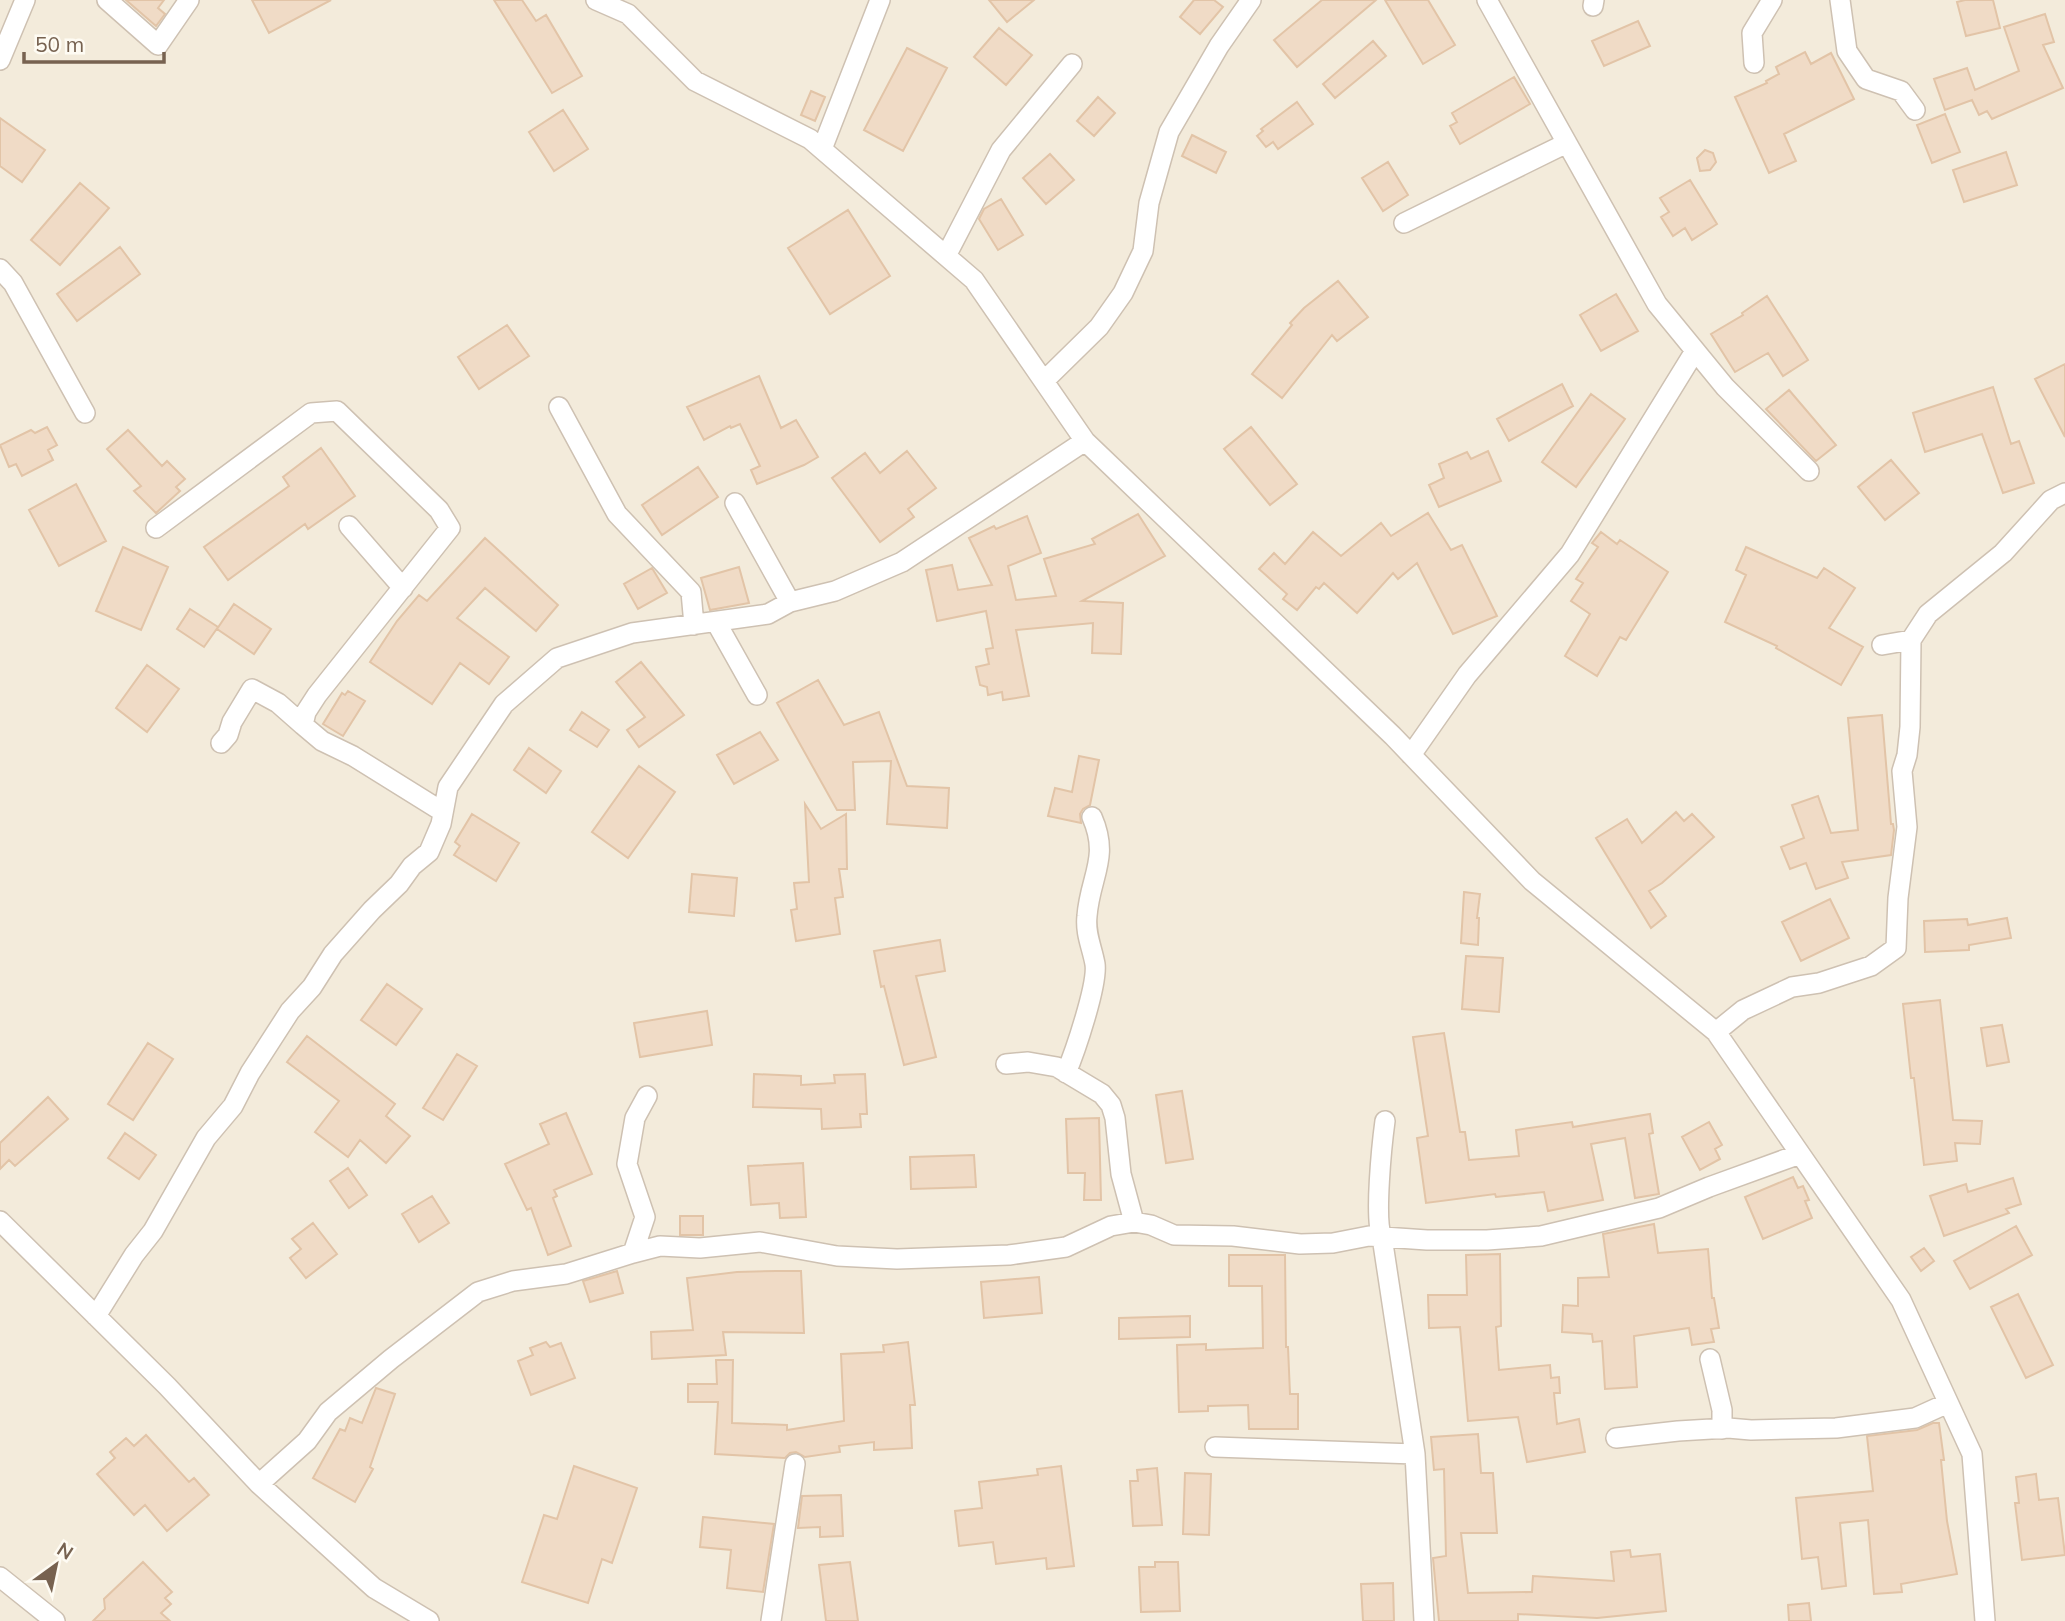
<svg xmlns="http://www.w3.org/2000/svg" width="2065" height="1621" font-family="Mulish,sans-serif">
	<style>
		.residential { fill: #f3ebdb }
		.building { fill: #f0dbc6; stroke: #e2c4a7; stroke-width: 2 }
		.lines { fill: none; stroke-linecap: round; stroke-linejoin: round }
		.minor-casing { stroke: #cec1b2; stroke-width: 22 }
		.minor { stroke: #fff; stroke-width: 19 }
	</style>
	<rect width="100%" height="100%" fill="#fcf8ed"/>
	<path class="residential" d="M0,0h2065v1621h-2065z"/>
	<path class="building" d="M126,0h38l-6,8 7,6 -9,12z
		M252,0h79l-62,33z
		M494,0h28l14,21 10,-6 36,61 -30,17z
		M989,0h45l-27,22z
		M1194,0h20l9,7 -23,27 -20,-17z
		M1322,0h54l-79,67 -23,-27z
		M1385,0h43l27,45 -32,19z
		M1965,0h28l7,28 -34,8 -9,-34z
		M2045,14l9,28 -11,3 20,43 -71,31 -5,-8 -8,4 -7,-15 -27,10 -11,-31 33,-11 8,22 44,-19 -15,-44z
		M1638,21l12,25 -46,20 -12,-25z
		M999,28l33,27 -26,30 -32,-28z
		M1373,41l13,15 -51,42 -12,-14z
		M907,48l40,20 -44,83 -39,-21z
		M1805,52l6,12 20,-11 23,46 -70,35 12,27 -27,12 -34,-76 32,-14 -1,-2 13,-7 -3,-7z
		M1514,77l16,27 -70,40 -10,-18 7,-4 -5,-9z
		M811,91l14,6 -10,24 -14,-6z
		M1098,97l17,16 -21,23 -17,-15z
		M1297,102l16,22 -35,25 -5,-7 -7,5 -9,-11 6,-5 -2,-2z
		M563,110l25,39 -34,22 -25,-39z
		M1945,114l15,38 -28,11 -15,-38z
		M0,118l45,32 -23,32 -22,-16z
		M1192,135l34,17 -10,21 -34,-17z
		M1705,150l8,3 3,9 -6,8 -10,1 -3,-13z
		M2006,152l11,33 -53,17 -11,-32z
		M1050,154l24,26 -28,24 -23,-26z
		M1388,162l20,33 -25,16 -21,-33z
		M1690,180l27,44 -25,16 -7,-12 -12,8 -12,-19 8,-5 -9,-14z
		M80,183l29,25 -49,57 -29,-25z
		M1001,199l22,36 -25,15 -19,-31 5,-10z
		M848,210l42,66 -60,38 -42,-66z
		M120,247l20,27 -63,47 -20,-27z
		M1338,281l30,36 -31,24 -5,-6 -50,63 -30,-24 40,-49 -2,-2 14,-15z
		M1616,294l22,37 -37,20 -21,-36z
		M1767,296l41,64 -25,16 -15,-23 -33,19 -24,-38 32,-19 -1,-2z
		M507,325l22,31 -50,33 -21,-32z
		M2065,364v73l-30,-58z
		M759,376l22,52 15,-8 22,37 -14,8 -47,19 -6,-14 9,-4 -20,-42 -9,4 -1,-2 -26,14 -17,-33z
		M1562,384l11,22 -64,35 -12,-22z
		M1993,387l18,57 8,-3 15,42 -31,10 -21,-59 -57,18 -12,-39z
		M1789,390l47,55 -20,16 -50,-52z
		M1591,394l34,25 -49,68 -34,-25z
		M47,427l10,18 -9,5 5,10 -31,16 -6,-12 -7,3 -9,-22 31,-15 4,3z
		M1251,427l46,57 -27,21 -46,-56z
		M128,430l34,36 5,-5 18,18 -9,8 4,4 -24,22 -22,-22 7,-5 -34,-37z
		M321,448l34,48 -47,33 -3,-5 -77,56 -24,-33 85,-61 -6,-9z
		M907,451l29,37 -28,21 6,8 -34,25 -48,-64 33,-25 15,20z
		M1488,451l13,30 -62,26 -10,-22 15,-7 -5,-14 28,-12 4,7z
		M1891,460l28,33 -34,27 -27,-33z
		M698,467l20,30 -56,38 -20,-30z
		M76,484l30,57 -47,25 -30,-56z
		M1428,513l23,37 11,-5 35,71 -44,18 -36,-71 -19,16 -5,-6 -36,40 -33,-30 -5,6 -3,-2 -19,23 -14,-11 4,-5 -28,-25 15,-16 11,11 28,-32 28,24 40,-33 10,13z
		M1138,514l27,42 -83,45 41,2 -2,51 -29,-1 1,-30 -77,7 13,66 -26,4 -1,-8 -14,3 -1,-8 -7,-2 -4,-18 13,-3 -3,-15 7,-1 -7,-37 -49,10 -11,-51 26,-5 6,25 34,-5 -23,-47 25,-12 2,3 31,-13 14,37 -33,13 8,34 40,-4 -12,-37 51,-15 -3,-5z
		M1601,532l16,12 3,-4 48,32 -42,68 -6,-3 -23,39 -32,-20 25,-42 -19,-13 12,-18 -7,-4 22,-32 -6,-4z
		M485,538l73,67 -22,26 -51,-43 -28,30 52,39 -20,27 -29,-21 -28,41 -62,-42 27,-41 22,-26 8,6z
		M123,547l45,20 -27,63 -45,-19z
		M1746,547l71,31 7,-10 31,20 -26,40 34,19 -22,38 -65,-37 1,-2 -52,-24 21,-47 -10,-5z
		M739,567l10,36 -39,7 -9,-32z
		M652,568l15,25 -29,16 -14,-25z
		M234,604l37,25 -17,25 -37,-25z
		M190,609l28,18 -14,20 -27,-18z
		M641,662l43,53 -45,32 -12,-17 18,-13 -29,-35z
		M147,665l32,24 -32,43 -31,-24z
		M818,680l26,45 35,-13 28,74 42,2 -2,40 -60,-4 4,-63 -38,1 2,48h-18l-60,-107z
		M348,691l17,10 -22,35 -20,-12 19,-31 3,2z
		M582,712l27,18 -12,17 -27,-17z
		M1882,715l9,109h2l1,6 -3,25 -49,7 6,16 -32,11 -10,-26 -16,6 -9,-22 23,-9 -12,-33 26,-9 13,37 27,-3 -10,-112z
		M760,732l18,28 -44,24 -17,-29z
		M529,748l32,23 -15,22 -32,-23z
		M1079,756l20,4 -9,45 -7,4 -3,5 1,9 -33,-7 7,-28 17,4z
		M639,766l36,26 -47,66 -36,-26z
		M805,804l16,25 25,-15 1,55h-8l4,28 -8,1 5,36 -44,7 -5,-31 6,-1 -3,-26 15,-1z
		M1676,812l8,9 8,-7 22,23 -52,46 -13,8 17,25 -15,12 -55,-90 31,-19 15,24z
		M472,814l47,29 -23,38 -42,-26 6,-9 -5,-4z
		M692,874l45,4 -3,38 -45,-4z
		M1464,892l16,2 -3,24h2l-1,27 -17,-2z
		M1830,899l19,39 -48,23 -19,-39z
		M2007,918l4,20 -42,7v5l-44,2 -1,-31 43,-2 1,6z
		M940,940l5,31 -29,5 20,81 -32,8 -20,-79 -3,1 -7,-36z
		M1466,956l37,2 -4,54 -37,-3z
		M387,984l35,25 -26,36 -35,-25z
		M1940,1000l13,120 29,1 -2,23 -25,-1 2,18 -33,4 -10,-87h-3l-8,-74z
		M707,1011l5,34 -72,12 -6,-34z
		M2002,1025l7,37 -22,4 -6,-38z
		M1444,1033l16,99h5l4,28 50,-4 -3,-26 56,-8 1,5 77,-13 3,19 -4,1 10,60 -24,4 -10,-60 -34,6 12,56 -55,11 -4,-19 -48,5 -1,-3 -69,9 -9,-65 11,-2 -15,-99z
		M307,1036l88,68 -9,12 24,20 -24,27 -26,-23 -12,17 -33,-25 24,-31 -52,-39z
		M148,1043l25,16 -40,61 -25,-16z
		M457,1054l20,12 -34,54 -20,-12z
		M754,1074l47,2v9l34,-2 -1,-8 31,-1 2,40h-7l1,13 -39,2 -1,-20 -68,-2z
		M1182,1091l11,68 -27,4 -10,-68z
		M48,1097l20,22 -53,47 -6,-6 -9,9v-26z
		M566,1113l26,61 -38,16 3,6 -4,2 18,48 -23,9 -17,-47 -4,2 -22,-46 44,-20 -9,-20z
		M1099,1118l2,82h-17l1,-27h-17l-2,-54z
		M1709,1122l13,23 -7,4 5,10 -20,11 -18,-33z
		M125,1133l31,22 -17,24 -31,-21z
		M974,1155l2,32 -65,2 -1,-32z
		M803,1163l3,54 -26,1 -1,-15 -28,2 -3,-39z
		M348,1168l19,27 -18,13 -19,-27z
		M1793,1177l5,11 5,-2 6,14 -4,1 7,17 -49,21 -18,-42z
		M2013,1178l8,26 -15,5 3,4 -65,23 -14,-40 36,-12 2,8z
		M432,1196l17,27 -30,19 -17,-28z
		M680,1216h23v19h-23z
		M313,1223l24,31 -31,24 -16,-20 11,-9 -9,-10z
		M1654,1224l4,29 50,-4 4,49h2l5,30 -8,1 3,13 -22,3 -3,-17 -55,8 3,51 -32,2 -3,-48 -9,1 -1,-8 -30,-2 1,-27 15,1v-28l31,-1 -6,-43z
		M2016,1226l16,29 -62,34 -16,-28z
		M1924,1248l10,13 -13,10 -10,-14z
		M1500,1254l1,72 -5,1 3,43 51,-5 1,13 8,-1 1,16h-6l3,31 22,-5 6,33 -58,10 -9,-45 -50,4 -8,-94 -31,1 -1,-33h39l-1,-40z
		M1229,1255h56l1,92h2l2,47h8v35h-49l-1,-24 -40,1v5l-29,1 -2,-67 29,-1v6l57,-2 -1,-62h-33z
		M617,1271l6,22 -33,9 -7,-21z
		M776,1271h25l3,62 -81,-1 3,23 -74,4 -1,-27 42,-2 -6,-52 50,-6z
		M1039,1277l3,36 -58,5 -3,-36z
		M2018,1294l35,71 -27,13 -35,-71z
		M1190,1316v21l-71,2v-21z
		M546,1342l4,5 11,-4 14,35 -44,17 -13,-34 15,-6 -3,-7z
		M908,1342l7,63h-5l2,43 -38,2v-8l-35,4 1,6 -35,5 -9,-5 -6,1 -5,5 -70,-4 3,-52h-30v-18h29l-1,-24h17l-1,63 55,2v5l57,-9 -3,-67 43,-2 -1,-7z
		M376,1388l19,6 -25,73 3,2 -18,33 -42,-24 27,-49 5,2 5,-13 12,5z
		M1933,1423h6l5,37h-3l6,61 10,53 -56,10 1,8 -28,2 -6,-74 -28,3 6,63 -24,3 -4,-32 -16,2 -6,-61 77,-7 -6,-55 50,-6z
		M1478,1434l3,39h12l4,60h-36l7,60 64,-1 1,-16 81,5 -3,-29 19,-2 1,7 29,-3 6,57 -69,7 -79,-4v7h-79l-6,-63 13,-2 -2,-87 -10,1 -3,-33z
		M146,1435l43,47 5,-4 15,17 -42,36 -22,-26 -11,10 -37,-41 18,-16 -5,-6 16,-14 8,8z
		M574,1466l63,22 -25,75 -10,-4 -14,44 -66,-21 22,-67 13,4z
		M1061,1466l13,100 -27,3 -1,-11 -50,6 -3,-22 -34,4 -4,-35 27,-3 -3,-26 59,-7 -1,-6z
		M1157,1468l5,57 -29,1 -3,-45h8l-1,-11z
		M1185,1473l26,1 -2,61 -26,-1z
		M2036,1474l3,26 19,-2 7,57 -43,5 -7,-57h4l-3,-26z
		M841,1495l2,41 -23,1v-10l-22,1 4,-32z
		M703,1517l71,7 -11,68 -36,-4 4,-38 -31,-3z
		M143,1562l29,30 -7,6 6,6 -10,9 9,8h-77l12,-12 -1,-10z
		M850,1562l8,59h-32l-7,-56z
		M1155,1562h23l2,49 -39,1 -2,-45h16z
		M1393,1583l1,38h-31l-2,-37z
		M1809,1603l2,18h-22l-1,-16z"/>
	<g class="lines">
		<defs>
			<path id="minor" d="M107,0l51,45 31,-45
				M596,0l32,14 67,67 115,58 164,141 111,161 308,295 139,145 184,151 185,268 71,154 13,167
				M1487,0l170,304 68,83 84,84
				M1840,0l7,51 19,28 35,12 14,19
				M1593,6l1,-6
				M0,60l25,-60
				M1754,63l-2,-30 20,-33
				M822,149l58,-149
				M1404,223l163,-80
				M946,256l55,-106 71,-86
				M0,269l13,14 72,130
				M1044,381l55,-54 24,-34 20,-42 6,-48 20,-71 50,-86 32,-46
				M559,407l58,107 74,78 3,33
				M735,503l55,99
				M349,526l54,62
				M156,528l155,-115 26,-2 102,99 11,18 -133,167 -11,17 -3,13 19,16 31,15 90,56
				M716,622l41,73
				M1882,645l29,-5
				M221,743l7,-8 4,-13 20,-33 26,14 25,22
				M1411,755l56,-80 103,-121 125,-203
				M1716,1032l27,-22 49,-23 27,-4 52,-17 25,-18 2,-50 9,-71 -5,-56 5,-16 3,-28 1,-87 17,-26 75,-61 48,-53 14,-7
				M1006,1064l22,-2 29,5 45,27 9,11 4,13 6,56 13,48
				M1066,1073c9,-21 32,-89 29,-109 -3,-17 -10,-30 -8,-48 3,-40 23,-58 5,-99
				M1385,1121c-3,22 -11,99 -3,116l33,217
				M0,1221l167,165 92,98 115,104 55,33
				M633,1253l27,-7 40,2 60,-6 77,14 60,3 112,-4 57,-8 45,-21 23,-4 17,3 23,10 59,1 67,8 33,-1 36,-7 58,4h60l54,-4 118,-28 50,-21 91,-33
				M96,1316l38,-61 19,-24 53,-93 27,-32 17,-33 40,-62 22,-24 21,-33 39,-44 27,-26 13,-18 17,-14 12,-28 7,-37 56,-83 53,-46 75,-25 136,-19 22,-12 45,-11 67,-29 183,-121
				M1710,1359l12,51v19
				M1616,1438l62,-7 50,-3 23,2 85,-2 79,-10 33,-15
				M1215,1447l200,7 9,167
				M259,1484l48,-43 21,-29 63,-53 87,-67 35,-11 53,-7 67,-21 12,-36 -18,-53 8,-46 12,-22
				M0,1577l55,44
				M771,1621l24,-157"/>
		</defs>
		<use href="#minor" class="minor-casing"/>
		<use href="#minor" class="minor"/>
	</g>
	<g transform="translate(56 1565) rotate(33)" stroke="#fefbf3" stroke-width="5" paint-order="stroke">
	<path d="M0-5L12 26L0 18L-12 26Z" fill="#776250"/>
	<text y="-10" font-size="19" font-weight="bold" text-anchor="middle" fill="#776250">N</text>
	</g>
	<path d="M24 52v10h140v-10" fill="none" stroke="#776250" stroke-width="3.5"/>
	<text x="35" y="52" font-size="21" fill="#776250" stroke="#fefbf3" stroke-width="5" paint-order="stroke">50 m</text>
</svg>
